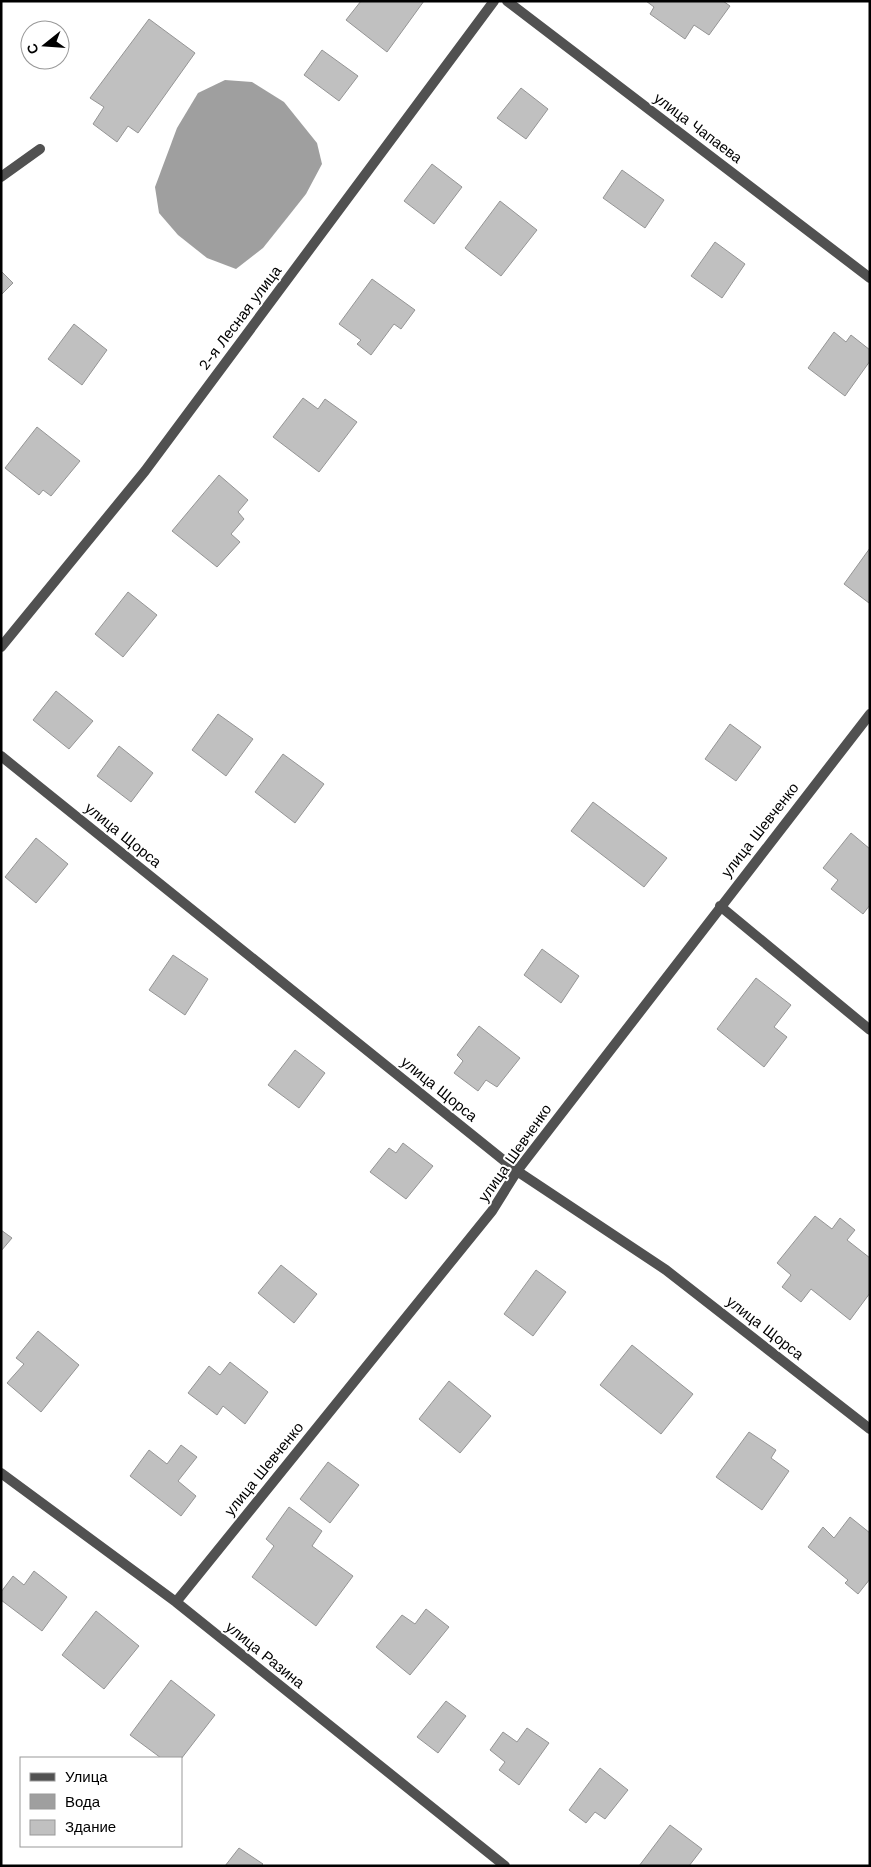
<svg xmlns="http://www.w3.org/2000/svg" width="871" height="1867" font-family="'Work Sans',sans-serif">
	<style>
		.water { fill: #9f9f9f }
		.building { fill: #c0c0c0; stroke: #959595 }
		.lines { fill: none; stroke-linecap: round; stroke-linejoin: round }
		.street { stroke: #515151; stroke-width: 10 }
		.labels { text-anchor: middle; stroke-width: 4; stroke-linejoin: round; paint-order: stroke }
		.street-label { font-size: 15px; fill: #000; stroke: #fff }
	</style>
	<rect width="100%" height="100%" fill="#fff"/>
	<path class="water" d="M225,80l27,2 32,20 33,41 5,21 -16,30 -19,24 -24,30 -27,21 -29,-11 -29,-23 -19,-22 -4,-26 22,-59 21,-35z"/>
	<path class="building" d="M361,1h63l-37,51 -41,-32z
		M646,1h77l7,5 -21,29 -15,-10 -9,14 -35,-25 4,-7z
		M149,19l46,34 -57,80 -10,-7 -11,16 -24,-18 11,-17 -14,-9z
		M322,50l36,26 -19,25 -35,-26z
		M521,88l27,21 -22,30 -29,-21z
		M432,164l30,23 -28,37 -30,-23z
		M622,170l42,30 -19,28 -42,-30z
		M500,201l37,29 -36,46 -36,-28z
		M715,242l30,22 -23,34 -31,-22z
		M1,271l12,12 -12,12z
		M372,279l43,31 -14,19 -7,-5 -23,31 -14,-11 4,-4 -22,-16z
		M74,324l33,26 -25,35 -34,-26z
		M834,332l12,10 5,-7 19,15v11l-25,35 -37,-28z
		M303,398l15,11 7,-10 32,23 -38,50 -46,-35z
		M37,427l43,34 -29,35 -8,-6 -4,5 -34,-27z
		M219,475l29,25 -10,12 6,7 -13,15 9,8 -23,25 -45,-36z
		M870,548v55h-1l-25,-19z
		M128,592l29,23 -34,42 -28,-23z
		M56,691l37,30 -24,28 -36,-29z
		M218,714l35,25 -27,37 -34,-26z
		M730,724l31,23 -25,34 -31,-22z
		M119,746l34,27 -22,29 -34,-26z
		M283,754l41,30 -29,39 -40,-31z
		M593,802l74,56 -23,29 -73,-56z
		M851,833l19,16v56l-7,9 -32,-25 7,-9 -15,-12z
		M36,838l32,26 -32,39 -31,-26z
		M542,949l37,27 -18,27 -37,-28z
		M173,955l35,24 -23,36 -36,-25z
		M756,978l35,27 -17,22 13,10 -23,30 -47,-38z
		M479,1026l41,32 -23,29 -11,-7 -8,11 -24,-18 9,-12 -6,-6z
		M295,1050l30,23 -26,35 -31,-23z
		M403,1143l30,23 -27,33 -36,-27 19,-24 7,5z
		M815,1216l17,13 8,-11 15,12 -8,10 23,18v35l-20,27 -39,-31 -10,13 -19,-15 9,-12 -14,-12z
		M1,1230l11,8 -11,13z
		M281,1265l36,29 -23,29 -36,-30z
		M536,1270l30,22 -33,44 -29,-22z
		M38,1331l41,34 -38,47 -34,-29 17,-19 -8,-6z
		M632,1345l61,49 -32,40 -61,-49z
		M230,1362l38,30 -23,32 -22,-18 -6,9 -29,-22 21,-27 11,9z
		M449,1381l42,35 -31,37 -41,-34z
		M749,1432l27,18 -5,8 18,13 -27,39 -46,-33z
		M181,1445l16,12 -19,24 18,15 -15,20 -51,-40 19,-26 18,14z
		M328,1462l31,23 -29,38 -30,-24z
		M289,1507l33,24 -10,15 41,30 -37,50 -64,-49 22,-31 -8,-7z
		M850,1517l20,16v46l-12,15 -13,-11 3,-3 -40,-33 15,-20 11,11z
		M34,1571l33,26 -25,34 -41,-31v-8l12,-16 11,9z
		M426,1609l23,18 -39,48 -34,-28 26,-32 13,9z
		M96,1611l43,35 -35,43 -42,-34z
		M171,1680l44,35 -34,44 -20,-1 -31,-23z
		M446,1701l20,15 -28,37 -21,-16z
		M527,1728l22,15 -30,42 -20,-15 6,-8 -15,-12 13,-18 14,10z
		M600,1768l28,22 -23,29 -10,-7 -9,11 -17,-13z
		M670,1825l32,24 -13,17h-50z
		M239,1848l24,16 -2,2h-36z"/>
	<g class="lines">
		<path class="street" d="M507,1l363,277
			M1,177l39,-28
			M1,647l144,-176 349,-470
			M1,756l516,415 149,99 204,159
			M720,906l150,124
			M1,1473l175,129 329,264
			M176,1602l316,-391 25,-40 353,-457"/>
	</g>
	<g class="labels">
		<g class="street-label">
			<text transform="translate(698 128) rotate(37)" y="5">улица Чапаева</text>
			<text transform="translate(240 318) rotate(-53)" y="5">2-я Лесная улица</text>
			<text transform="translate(760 830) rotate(-52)" y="5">улица Шевченко</text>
			<text transform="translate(123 835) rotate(39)" y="5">улица Щорса</text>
			<text transform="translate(439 1089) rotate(39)" y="5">улица Щорса</text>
			<text transform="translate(515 1153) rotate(-55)" y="5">улица Шевченко</text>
			<text transform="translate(765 1328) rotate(38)" y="5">улица Щорса</text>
			<text transform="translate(264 1469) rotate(-51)" y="5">улица Шевченко</text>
			<text transform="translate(265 1655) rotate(39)" y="5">улица Разина</text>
		</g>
	</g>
	<rect width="871" height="1867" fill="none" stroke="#000000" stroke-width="5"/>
	<rect x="20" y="1757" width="162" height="90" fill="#ffffff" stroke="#999999"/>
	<rect x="30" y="1773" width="25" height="8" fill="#515151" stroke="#999999"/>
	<text x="65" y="1782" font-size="15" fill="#000000">Улица</text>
	<rect x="30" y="1794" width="25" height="15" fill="#9f9f9f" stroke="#999999"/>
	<text x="65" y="1807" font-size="15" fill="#000000">Вода</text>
	<rect x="30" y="1820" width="25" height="15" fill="#c0c0c0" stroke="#999999"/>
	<text x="65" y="1832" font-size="15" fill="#000000">Здание</text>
	<g transform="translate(45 45) rotate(253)"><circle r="24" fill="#ffffff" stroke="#999999"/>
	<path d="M0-4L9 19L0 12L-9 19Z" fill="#000000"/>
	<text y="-8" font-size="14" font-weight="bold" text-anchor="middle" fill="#000000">С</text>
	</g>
</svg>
